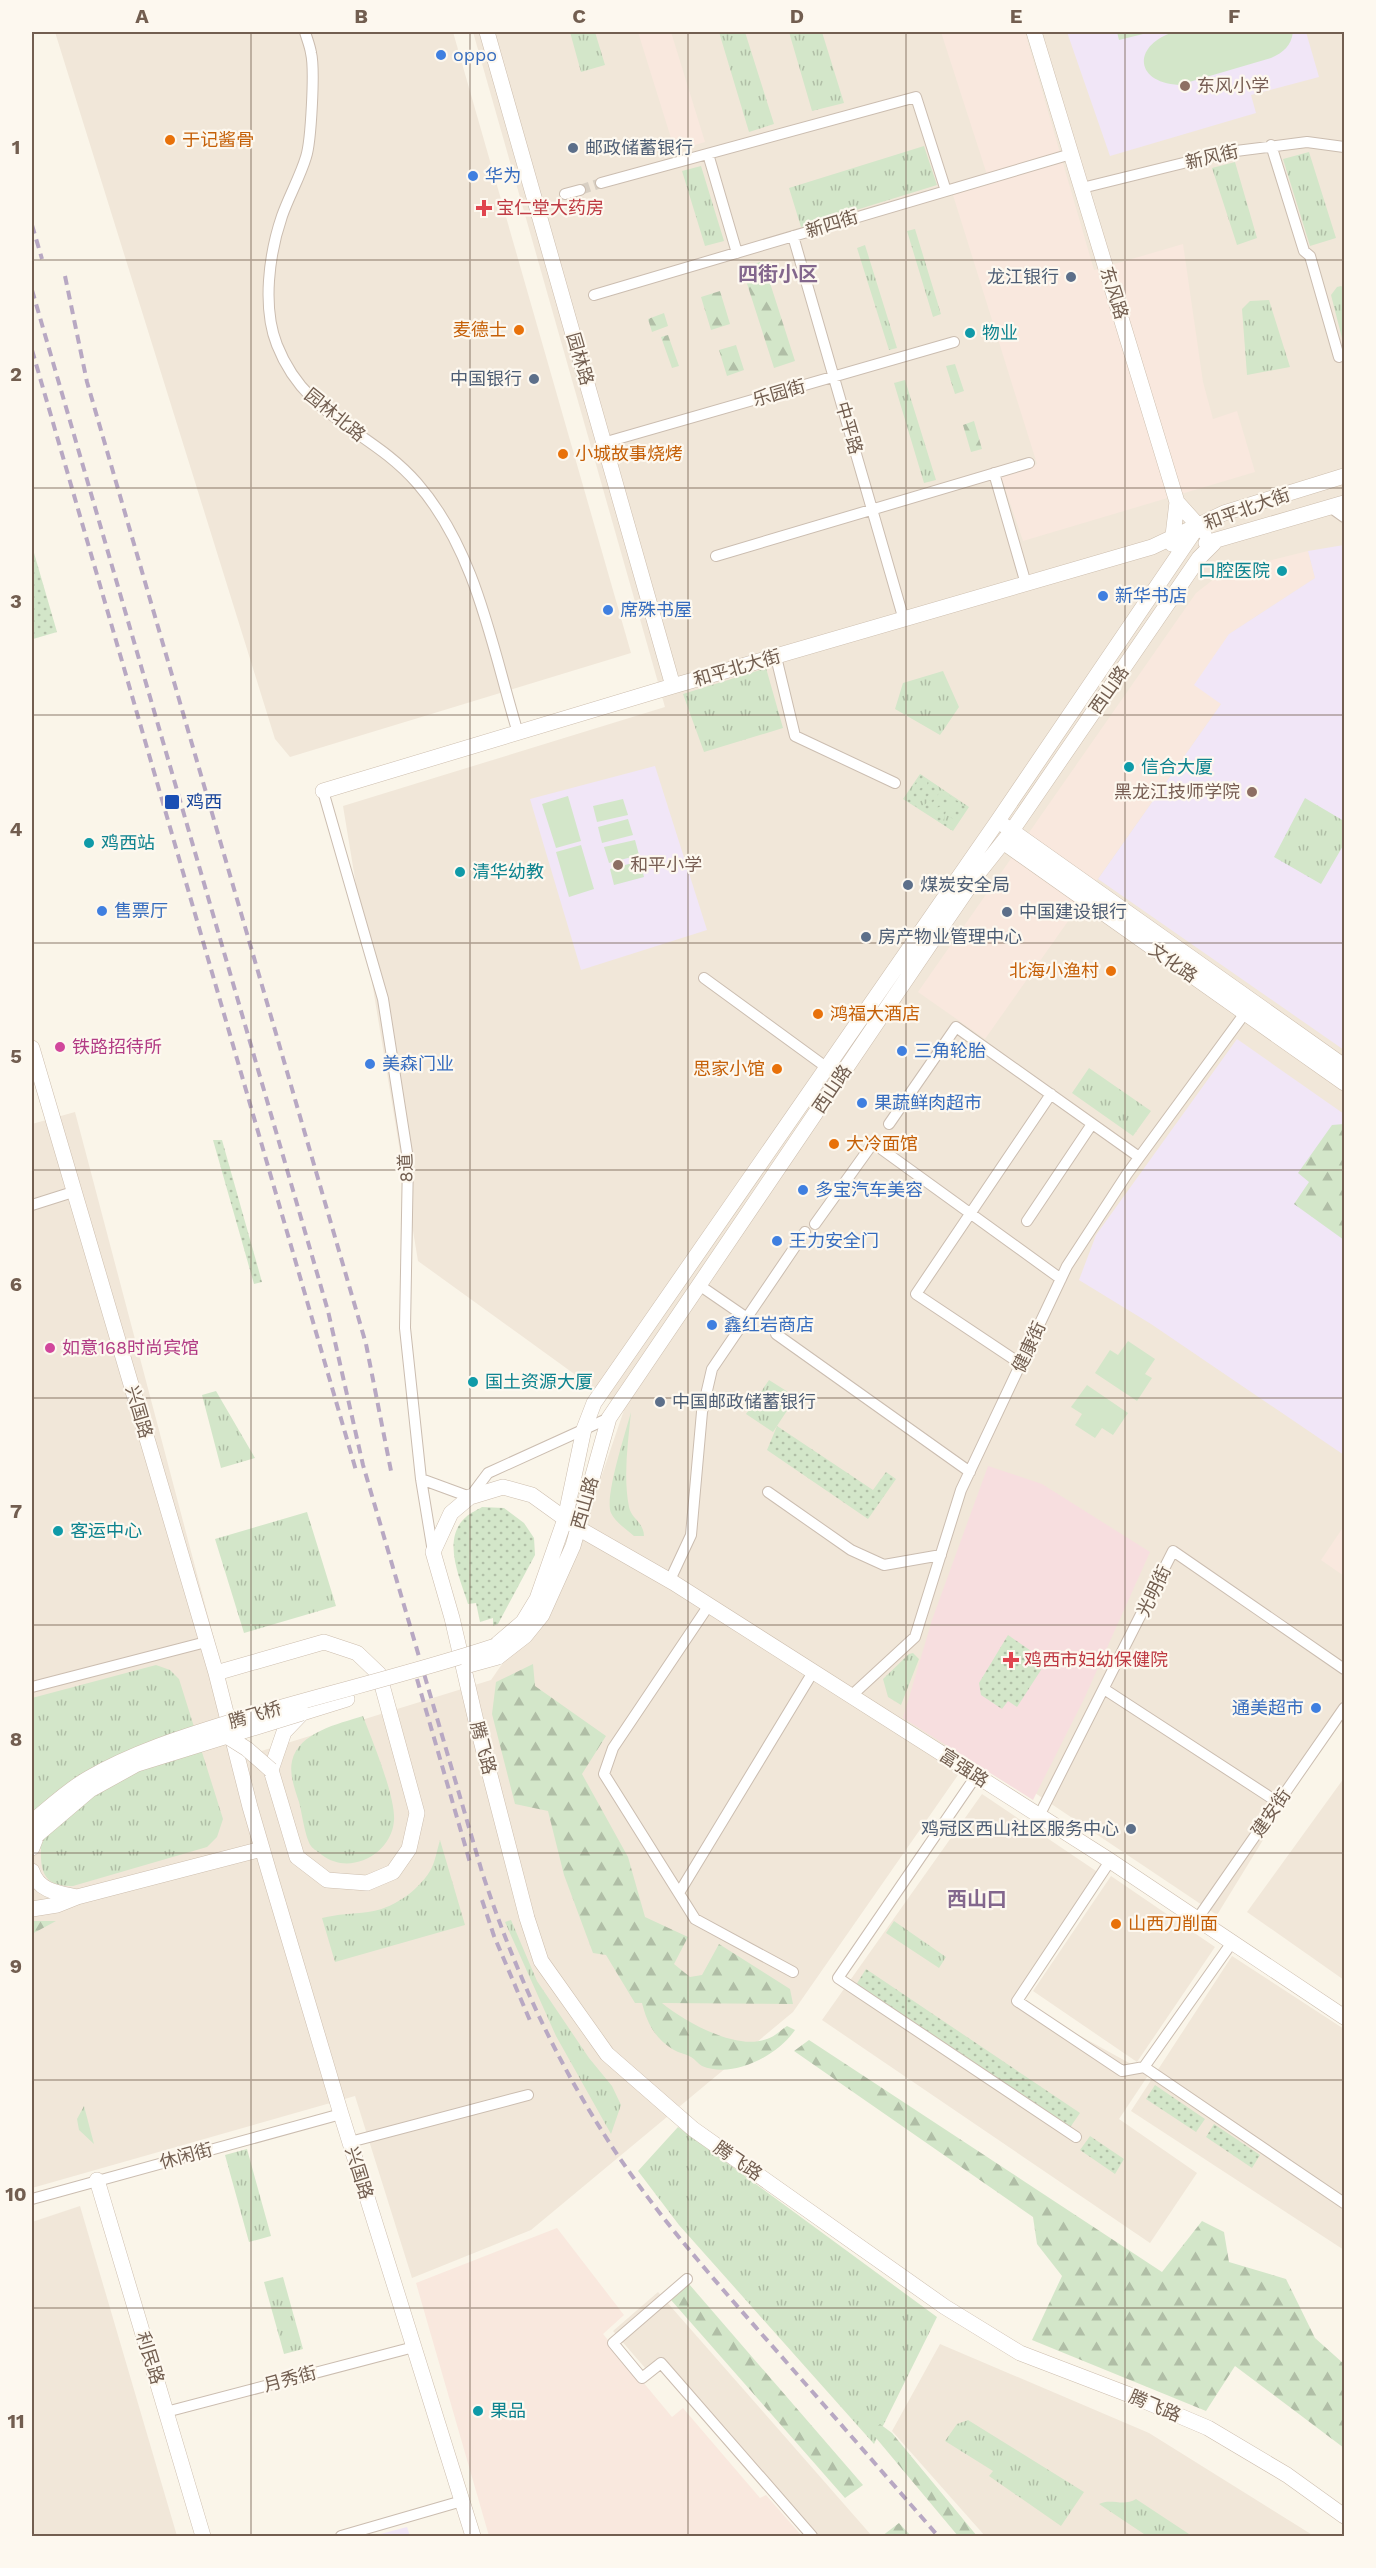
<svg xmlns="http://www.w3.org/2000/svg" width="1376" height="2568" font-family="'Work Sans','Noto Sans SC',sans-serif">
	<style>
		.residential { fill: #f1e7d9 }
		.commercial { fill: #f9e8de }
		.education { fill: #f1e6f7 }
		.medical { fill: #f7dedf }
		.grass { fill: url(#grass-tufts) }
		.forest { fill: url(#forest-firs) }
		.garden { fill: url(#garden-dots) }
		.pitch { fill: #d3e6c9 }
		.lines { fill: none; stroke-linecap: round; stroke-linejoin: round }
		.street-tunnel { stroke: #d8cfc3; stroke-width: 10; stroke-dasharray: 10 5; stroke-linecap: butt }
		.street-casing { stroke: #cbbdb0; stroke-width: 12 }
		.secondary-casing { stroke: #cdbeae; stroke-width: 16 }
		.street { stroke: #fff; stroke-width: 10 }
		.secondary { stroke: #fff; stroke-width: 15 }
		.rail { stroke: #b8a8c3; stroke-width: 4; stroke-dasharray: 9 6; stroke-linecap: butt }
		.secondary-bridge-casing { stroke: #cdbeae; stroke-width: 16; stroke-linecap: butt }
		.secondary-bridge { stroke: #fff; stroke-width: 15 }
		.grid { fill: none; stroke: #725e50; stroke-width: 1.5; stroke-opacity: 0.55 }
		.shop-dot { fill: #3f7fe0; stroke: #fdf8ef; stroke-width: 2 }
		.education-dot { fill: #8d6e63; stroke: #fdf8ef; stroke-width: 2 }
		.food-dot { fill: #e8710a; stroke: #fdf8ef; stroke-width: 2 }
		.service-dot { fill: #5c6f8a; stroke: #fdf8ef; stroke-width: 2 }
		.health-dot { fill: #e0444e; stroke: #fdf8ef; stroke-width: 2 }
		.culture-dot { fill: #0f9aa8; stroke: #fdf8ef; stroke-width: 2 }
		.transit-dot { fill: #1a4fb4; stroke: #fdf8ef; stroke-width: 2 }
		.hotel-dot { fill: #d1479c; stroke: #fdf8ef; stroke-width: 2 }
		.labels { text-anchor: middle; stroke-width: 4.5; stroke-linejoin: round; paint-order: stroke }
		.shop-label { font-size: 18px; fill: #366cbe; stroke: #fdf8ef; text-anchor: start }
		.education-label { font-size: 18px; fill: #785e54; stroke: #fdf8ef; text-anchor: start }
		.food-label { font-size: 18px; fill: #c56008; stroke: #fdf8ef; text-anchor: start }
		.service-label { font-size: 18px; fill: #4e5e75; stroke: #fdf8ef; text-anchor: start }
		.street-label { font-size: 18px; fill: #725e50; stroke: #fdf8ef }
		.health-label { font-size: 18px; fill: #be3a42; stroke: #fdf8ef; text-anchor: start }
		.culture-label { font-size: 18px; fill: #0d838f; stroke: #fdf8ef; text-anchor: start }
		.transit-label { font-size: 18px; fill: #164399; stroke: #fdf8ef; text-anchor: start }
		.hotel-label { font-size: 18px; fill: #b23c85; stroke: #fdf8ef; text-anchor: start }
		.neighbourhood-label { font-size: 20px; font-weight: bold; fill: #83678d; stroke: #fdf8ef }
		.neatline { fill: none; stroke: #725e50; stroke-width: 2 }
		.grid-label { font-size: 20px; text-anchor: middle; font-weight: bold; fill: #725e50 }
	</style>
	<defs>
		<pattern id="grass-tufts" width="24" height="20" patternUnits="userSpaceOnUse" patternTransform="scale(1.5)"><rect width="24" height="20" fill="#d3e6c9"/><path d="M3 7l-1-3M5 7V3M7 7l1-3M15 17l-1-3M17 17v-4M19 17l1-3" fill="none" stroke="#b0bea6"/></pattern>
		<pattern id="forest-firs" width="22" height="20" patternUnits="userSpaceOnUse" patternTransform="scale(1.5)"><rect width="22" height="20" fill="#d3e6c9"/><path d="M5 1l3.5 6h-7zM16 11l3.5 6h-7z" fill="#b0bea6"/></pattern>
		<pattern id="garden-dots" width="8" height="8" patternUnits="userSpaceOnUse" patternTransform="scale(1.5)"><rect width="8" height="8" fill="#d3e6c9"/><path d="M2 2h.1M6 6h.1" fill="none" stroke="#b0bea6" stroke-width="1.8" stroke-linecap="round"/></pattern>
	</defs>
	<rect width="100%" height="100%" fill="#faf5e9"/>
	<path class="residential" d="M55,32h398l178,621 -341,104 -15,-18z
		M473,32h871v1676l-127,207 -243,-163 -181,260 -262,218 -119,48 -57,-182 -323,92v-1064l43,-12 170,644 246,-76 81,-117 52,-153 -206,-149 -75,-455 322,-99z
		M1344,1778v202l-97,-68z
		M982,1794l120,81 -85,126 132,73 -30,45 78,54 -47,70 -328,-223z
		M1111,1876l104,71 -78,115 -104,-71z
		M1232,1956l112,73v221l-213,-139z
		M80,2206l97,330h-145v-314z
		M658,2292l214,244h-60l-150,-179 -16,12 -33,-38z
		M940,2344l209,89 165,103h-329l-93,-105z"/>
	<path class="commercial" d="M638,32h33l34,110 -30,9z
		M941,32h84l69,238 89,-26 20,138 10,37 24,-8 18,61 -232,69 -23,-67 37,-10 -84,-269 37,-11z
		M1308,551l7,27 -86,56 -8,70 -236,335 -67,-47 278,-399 27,-21z
		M1344,1526v50l-23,-16z
		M557,2228l67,87 -21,19 69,83 11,-9 77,90 6,-3 36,41h-313l-73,-253z"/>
	<path class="education" d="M1067,32h239l13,45 -68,18 5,18 -146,43z
		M1344,545v505l-246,-171 123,-175 -27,-19 35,-51 86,-56 -7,-27z
		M655,766l52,164 -126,40 -51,-171z
		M1237,1039l107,75v341l-193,-131 -72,-44 17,-45z
		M407,2527l3,9h-37z"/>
	<path class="medical" d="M988,1466l54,18 108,68 -66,147 -51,101 -130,-82 29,-98z"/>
	<path class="grass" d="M570,32h25l10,33 -24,7z
		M719,32h26l29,92 -25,8z
		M789,32h33l22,71 -32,8z
		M924,146l13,39 -136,42 -12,-39z
		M1309,152l27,86 -26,8 -27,-87z
		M1235,162l22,76 -20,7 -25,-77z
		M701,166l23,75 -19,5 -23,-75z
		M915,229l26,85 -8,3 -26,-86z
		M865,245l32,103 -8,2 -32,-102z
		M1341,286l3,2v58l-13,-51 6,-8z
		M1269,300l21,67 -43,8 -5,-66 8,-8z
		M905,380l31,100 -12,3 -30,-100z
		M766,668l17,60 -79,24 -21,-58z
		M943,671l16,36 -19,28 -45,-26 8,-26z
		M920,774l49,33 -16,24 -50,-32z
		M1305,798l39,23v23l-23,40 -47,-27z
		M1089,1068l62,43 -18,25 -61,-43z
		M769,1380l27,17 -23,35 -27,-18z
		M216,1391l39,67 -34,10 -19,-73z
		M631,1412c-3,31 -8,64 -2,95 2,11 15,16 15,29h-10c-8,-7 -18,-13 -23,-23 -7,-15 15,-82 20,-101z
		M307,1512l29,94 -92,27 -29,-94z
		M913,1653l6,6 -18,46 -13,-8 -5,-18 26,-25z
		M156,1665l14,5 9,9 44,140 -6,18 -10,10 -134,39c-27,1 -33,-12 -32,-37l-9,-11v-140z
		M363,1716c9,24 33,81 31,105 -3,34 -45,55 -72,34 -3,-3 -9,-6 -11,-9 -6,-9 -9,-33 -12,-44 -4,-12 -10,-28 -7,-41 7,-29 46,-37 71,-45z
		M440,1840l25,85 -130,37 -13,-44c16,-4 30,-4 46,-6 24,-3 49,-20 62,-41 5,-8 7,-21 10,-31z
		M511,1920l26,61 52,77 23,28 9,19 -10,29 -55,-98 -51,-114z
		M894,1921l52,36 -7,11 -53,-35z
		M84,2106l10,38 -15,-14 -2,-11z
		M678,2127l259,190 -63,127 -195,-219 -41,-54z
		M247,2149l24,87 -22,6 -24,-87z
		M283,2277l20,72 -19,5 -20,-72z
		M968,2420l116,72 -23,34 -72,-50 4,-5 -48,-30 12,-17z
		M1136,2499l56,37h-45l-48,-32c12,-6 25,3 37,-5z"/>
	<path class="forest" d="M763,261l32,100 -21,7 -32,-100z
		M720,291l10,33 -19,6 -10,-33z
		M664,313l4,13 -16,6 -4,-13z
		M668,335l11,31 -7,2 -11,-31z
		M736,345l8,25 -17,6 -8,-26z
		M955,364l9,27 -9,3 -9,-28z
		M974,421l8,28 -11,3 -8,-27z
		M1344,1124v116l-50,-36 15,-22 -11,-9 34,-48z
		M533,1664l2,22 71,50 -24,38 46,83 17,60 43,20 -14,27 16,13 12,-2 17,-31 71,45 3,15 -131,-1c23,19 75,48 105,36 7,-2 14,-9 20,-13l8,4c-18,26 -62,49 -93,36 -4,-2 -7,-7 -11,-9 -5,-3 -12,-4 -17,-7 -19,-11 -27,-27 -32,-47h-7l-29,-48 -13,-2 -29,-78 -16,-64 -33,-7 -23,-90 4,-32z
		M32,1921h24l-24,13z
		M809,2040l353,232 40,-51 22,11 5,30 57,17 29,59 29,26v84l-109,-82 -29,45 -174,-71 30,-64 -25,-32 -4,-27 -239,-166z
		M689,2284l174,201 -18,13 -174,-198z
		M880,2424l12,9 85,103h-19l-87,-104z
		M899,2523l12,13h-29z"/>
	<path class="garden" d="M32,546l25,86 -24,7 -1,-6z
		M921,775l18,12 -15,12 4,-19 -16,8z
		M924,786l-6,15 1,5 5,-1 15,-12 -13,20 -22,-14z
		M946,793l21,15 -13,11 -5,-2 6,-14 -1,-4 -19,10z
		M947,807l-4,15 6,4 7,-4 -5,8 -19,-13z
		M213,1140h9l40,142 -8,2z
		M777,1426l96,64 13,-18 10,7 -28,40 -101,-69z
		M482,1507l22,1 20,15 10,15 1,17 -37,69 -5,2v-8l-13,4 -4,-19 -8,1c-8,-26 -27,-65 -2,-87 4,-4 11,-7 16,-10z
		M1008,1635l26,18 7,17 -24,37 -9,-6 -6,8 -21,-14 -2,-12z
		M866,1969l214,144 -11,16 -213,-144z
		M1155,2085l50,34 -9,13 -50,-33z
		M1214,2124l46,31 -8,13 -46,-31z
		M1090,2136l34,23 -9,15 -35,-24z"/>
	<path class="pitch" d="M1117,32h34l-32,8z
		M1174,32h119c-2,14 -9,20 -22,26l-92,27c-47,-3 -45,-41 -5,-53z
		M568,796l13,45 -25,7 -14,-44z
		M623,799l5,16 -31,7 -4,-16z
		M628,819l5,16 -31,8 -4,-16z
		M635,840l4,15 -30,8 -5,-16z
		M581,845l13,44 -25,8 -13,-45z
		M640,861l4,16 -30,8 -4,-16z
		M1128,1341l27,18 -10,15 7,4 -15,23 -42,-28 15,-23 8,5z
		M1087,1385l41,28 -15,22 -11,-7 -7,10 -20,-13 7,-11 -11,-7z"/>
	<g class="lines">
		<path class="street-tunnel" d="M580,190l21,-7"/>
		<defs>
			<path id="street" d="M305,32c2,7 5,14 6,21 4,16 0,89 -5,104 -6,20 -17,39 -24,59 -13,38 -20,91 -5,129 29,74 93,84 140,138 60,69 75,165 101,250
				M1271,145l33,106 6,5 29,101
				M708,154l29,99
				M601,183l315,-86 30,94
				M1082,188l146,-36 79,-10 37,5
				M565,194l15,-4
				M793,236l111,384
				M594,295l477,-141
				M603,443l351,-101
				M994,473l32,111
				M1330,507l14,10
				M716,556l313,-93
				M776,657l19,79 100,47
				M323,791l60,208 25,160 -3,169 16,151 12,73
				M704,978l122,89
				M889,1124l67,-97 183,130
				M32,1205l41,-13
				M1027,1221l65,-97
				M815,1224l58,-81 188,136
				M699,1285l48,33
				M776,1334l194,138
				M1021,1364l-105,-70 135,-200
				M421,1479l49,18 18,-24 121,-55
				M768,1492l83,58 33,15 57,-10
				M670,1580l21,-45 11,-123 10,-43 93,-137
				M709,1605l-96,143 -9,26 91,145 98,53
				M32,1687l174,-45
				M1104,1689l175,114
				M851,1696l64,-59 46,-147 106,-224 60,-92 118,-161
				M976,1776l-138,202 238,159
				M1039,1816l134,-265 171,118
				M1110,1861l-93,140 105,70 22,-4 89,-126
				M679,1893l134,-221
				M1198,1918l146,-210
				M1144,2067l200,136
				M350,2142l178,-47
				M32,2199l309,-85
				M687,2279l-74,64 29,35 19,-15 151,173
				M166,2412l248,-65
				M341,2536l121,-35"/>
			<path id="secondary" d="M487,32l186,654
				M1034,32l143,470 27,30
				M1206,543l138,-40
				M1172,544l5,-42
				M323,791l350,-105 479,-139 72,-34 120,-37
				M1005,826l339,240
				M1003,842l341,241
				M32,1048l184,625 34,134 19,65 72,242 132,422
				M495,1646l28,-24 14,-23 28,-80 19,-90 10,-26 403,-581 201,-296
				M498,1657l27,-21 17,-21 31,-69 36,-128 334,-493 37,-54 31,-39 188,-274 15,-15
				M216,1673l108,-31 33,11 22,21 38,139 -8,36 -16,23 -26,11 -40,-3 -30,-23 -26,-87 13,-38 22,-23
				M302,1713l45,-14
				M32,1848l5,-13
				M32,1871c6,20 26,22 45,26
				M32,1909l25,-4 20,-8 185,-48
				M1344,2017l-235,-157 -435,-277 -96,-55 -46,-33 -29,-8 -33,10 -19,16 -18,39 19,66 24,103 51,197 14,43 66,93 86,75 252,178 75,46 115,44 73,31 79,47 57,41
				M97,2180l106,356"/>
		</defs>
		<use href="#street" class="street-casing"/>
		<use href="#secondary" class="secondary-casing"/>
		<use href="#street" class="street"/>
		<use href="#secondary" class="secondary"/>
		<path class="rail" d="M32,225l10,34
			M65,276l22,106 279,962 25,127
			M32,290l296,1021 35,154 119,407c30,91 68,177 120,259 45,72 101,136 157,200 60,68 120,137 179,205
			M32,350l325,1124
			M417,1679l54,187
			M482,1900l12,36 37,87"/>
		<defs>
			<path id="secondary-bridge" d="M469,1665l29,-8
				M220,1732l27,17 24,21
				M32,1822c18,-15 37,-33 57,-44 47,-27 97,-42 148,-58 86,-26 173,-46 258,-74
				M37,1835l53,-45 47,-26 165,-51"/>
		</defs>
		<use href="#secondary-bridge" class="secondary-bridge-casing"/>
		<use href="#secondary-bridge" class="secondary-bridge"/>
	</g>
	<path class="grid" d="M251,32v2504M470,32v2504M688,32v2504M906,32v2504M1125,32v2504M32,260h1312M32,488h1312M32,715h1312M32,943h1312M32,1170h1312M32,1398h1312M32,1625h1312M32,1853h1312M32,2080h1312M32,2308h1312"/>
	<g class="shop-dot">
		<circle cx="441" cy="55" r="6"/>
		<circle cx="473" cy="176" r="6"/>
		<circle cx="1103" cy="596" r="6"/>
		<circle cx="608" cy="610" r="6"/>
		<circle cx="102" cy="911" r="6"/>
		<circle cx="902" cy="1051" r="6"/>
		<circle cx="370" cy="1064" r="6"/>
		<circle cx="862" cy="1103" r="6"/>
		<circle cx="803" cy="1190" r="6"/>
		<circle cx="777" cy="1241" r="6"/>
		<circle cx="712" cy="1325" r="6"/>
		<circle cx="1316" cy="1708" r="6"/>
	</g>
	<g class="education-dot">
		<circle cx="1185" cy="86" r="6"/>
		<circle cx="1252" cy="792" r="6"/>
		<circle cx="618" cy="865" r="6"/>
	</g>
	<g class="food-dot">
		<circle cx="170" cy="140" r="6"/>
		<circle cx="519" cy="330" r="6"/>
		<circle cx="563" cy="454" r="6"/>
		<circle cx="1111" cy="971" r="6"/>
		<circle cx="818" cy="1014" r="6"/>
		<circle cx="777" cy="1069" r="6"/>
		<circle cx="834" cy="1144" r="6"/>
		<circle cx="1116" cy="1924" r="6"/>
	</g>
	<g class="service-dot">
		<circle cx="573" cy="148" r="6"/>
		<circle cx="1071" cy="277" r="6"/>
		<circle cx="534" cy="379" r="6"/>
		<circle cx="908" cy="885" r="6"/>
		<circle cx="1007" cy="912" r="6"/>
		<circle cx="866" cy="937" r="6"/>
		<circle cx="660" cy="1402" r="6"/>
		<circle cx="1131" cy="1829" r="6"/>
	</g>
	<g class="health-dot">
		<path d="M481 199h6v6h6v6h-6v6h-6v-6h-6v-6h6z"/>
		<path d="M1008 1651h6v6h6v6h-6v6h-6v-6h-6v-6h6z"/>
	</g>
	<g class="culture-dot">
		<circle cx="970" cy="333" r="6"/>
		<circle cx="1282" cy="571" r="6"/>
		<circle cx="1129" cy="767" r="6"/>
		<circle cx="89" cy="843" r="6"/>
		<circle cx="460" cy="872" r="6"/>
		<circle cx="473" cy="1382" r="6"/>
		<circle cx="58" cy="1531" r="6"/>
		<circle cx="478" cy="2411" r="6"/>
	</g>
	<rect class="transit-dot" x="164" y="794" width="16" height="16" rx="3"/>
	<g class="hotel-dot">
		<circle cx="60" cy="1047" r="6"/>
		<circle cx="50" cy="1348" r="6"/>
	</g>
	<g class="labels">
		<g class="shop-label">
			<text x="453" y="61">oppo</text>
			<text x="485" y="182">华为</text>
			<text x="1115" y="602">新华书店</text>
			<text x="620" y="616">席殊书屋</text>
			<text x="114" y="917">售票厅</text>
			<text x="914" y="1057">三角轮胎</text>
			<text x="382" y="1070">美森门业</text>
			<text x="874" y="1109">果蔬鲜肉超市</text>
			<text x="815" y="1196">多宝汽车美容</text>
			<text x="789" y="1247">王力安全门</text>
			<text x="724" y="1331">鑫红岩商店</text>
			<text x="1304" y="1714" text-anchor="end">通美超市</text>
		</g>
		<g class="education-label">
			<text x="1197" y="92">东风小学</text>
			<text x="1240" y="798" text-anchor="end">黑龙江技师学院</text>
			<text x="630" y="871">和平小学</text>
		</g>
		<g class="food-label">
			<text x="182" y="146">于记酱骨</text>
			<text x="507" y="336" text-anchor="end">麦德士</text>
			<text x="575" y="460">小城故事烧烤</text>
			<text x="1099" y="977" text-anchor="end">北海小渔村</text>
			<text x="830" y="1020">鸿福大酒店</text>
			<text x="765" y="1075" text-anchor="end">思家小馆</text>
			<text x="846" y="1150">大冷面馆</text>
			<text x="1128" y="1930">山西刀削面</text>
		</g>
		<g class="service-label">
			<text x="585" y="154">邮政储蓄银行</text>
			<text x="1059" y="283" text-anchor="end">龙江银行</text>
			<text x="522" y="385" text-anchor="end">中国银行</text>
			<text x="920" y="891">煤炭安全局</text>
			<text x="1019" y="918">中国建设银行</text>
			<text x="878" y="943">房产物业管理中心</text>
			<text x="672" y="1408">中国邮政储蓄银行</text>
			<text x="1119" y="1835" text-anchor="end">鸡冠区西山社区服务中心</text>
		</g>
		<g class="street-label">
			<text transform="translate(1212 157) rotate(-13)" y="6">新风街</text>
			<text transform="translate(832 224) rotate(-17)" y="6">新四街</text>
			<text transform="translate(1114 293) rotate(73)" y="6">东风路</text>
			<text transform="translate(580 359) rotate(74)" y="6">园林路</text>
			<text transform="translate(779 393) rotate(-16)" y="6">乐园街</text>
			<text transform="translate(335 415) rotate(39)" y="6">园林北路</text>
			<text transform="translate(849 428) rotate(74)" y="6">中平路</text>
			<text transform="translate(1247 509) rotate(-20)" y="6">和平北大街</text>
			<text transform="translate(737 668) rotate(-16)" y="6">和平北大街</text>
			<text transform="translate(1109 690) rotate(-55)" y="6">西山路</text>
			<text transform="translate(1173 963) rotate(35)" y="6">文化路</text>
			<text transform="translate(832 1089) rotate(-56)" y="6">西山路</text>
			<text transform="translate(406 1168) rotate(-92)" y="6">8道</text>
			<text transform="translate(1029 1347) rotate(-65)" y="6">健康街</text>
			<text transform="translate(139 1412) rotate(74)" y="6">兴国路</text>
			<text transform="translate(585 1503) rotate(-74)" y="6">西山路</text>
			<text transform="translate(1154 1591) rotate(-64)" y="6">光明街</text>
			<text transform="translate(255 1715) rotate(-16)" y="6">腾飞桥</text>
			<text transform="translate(483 1748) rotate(75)" y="6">腾飞路</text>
			<text transform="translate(964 1768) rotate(33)" y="6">富强路</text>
			<text transform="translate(1271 1813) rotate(-55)" y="6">建安街</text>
			<text transform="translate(186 2156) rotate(-15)" y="6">休闲街</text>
			<text transform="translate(738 2161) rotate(35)" y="6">腾飞路</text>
			<text transform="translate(359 2173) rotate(73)" y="6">兴国路</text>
			<text transform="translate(150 2358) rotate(73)" y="6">利民路</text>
			<text transform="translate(290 2379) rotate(-15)" y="6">月秀街</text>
			<text transform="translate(1155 2406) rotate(23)" y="6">腾飞路</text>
		</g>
		<g class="health-label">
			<text x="496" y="214">宝仁堂大药房</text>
			<text x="1024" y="1666">鸡西市妇幼保健院</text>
		</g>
		<g class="culture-label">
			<text x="982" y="339">物业</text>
			<text x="1270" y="577" text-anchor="end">口腔医院</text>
			<text x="1141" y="773">信合大厦</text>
			<text x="101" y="849">鸡西站</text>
			<text x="472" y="878">清华幼教</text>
			<text x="485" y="1388">国土资源大厦</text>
			<text x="70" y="1537">客运中心</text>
			<text x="490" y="2417">果品</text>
		</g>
		<g class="transit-label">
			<text x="186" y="808">鸡西</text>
		</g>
		<g class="hotel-label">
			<text x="72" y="1053">铁路招待所</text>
			<text x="62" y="1354">如意168时尚宾馆</text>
		</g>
		<g class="neighbourhood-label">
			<text x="778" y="281">四街小区</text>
			<text x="977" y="1906">西山口</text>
		</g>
	</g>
	<rect width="1376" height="2568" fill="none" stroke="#fdf8ef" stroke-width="66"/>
	<rect x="33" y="33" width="1310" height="2502" class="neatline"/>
	<g class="grid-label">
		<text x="142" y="23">A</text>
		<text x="361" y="23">B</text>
		<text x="579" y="23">C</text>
		<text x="797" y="23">D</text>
		<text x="1016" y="23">E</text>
		<text x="1234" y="23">F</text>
		<text x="16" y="154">1</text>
		<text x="16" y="381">2</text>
		<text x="16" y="608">3</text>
		<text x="16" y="836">4</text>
		<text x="16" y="1063">5</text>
		<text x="16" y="1291">6</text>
		<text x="16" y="1518">7</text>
		<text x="16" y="1746">8</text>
		<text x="16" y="1973">9</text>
		<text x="16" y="2201">10</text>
		<text x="16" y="2428">11</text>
	</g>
</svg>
